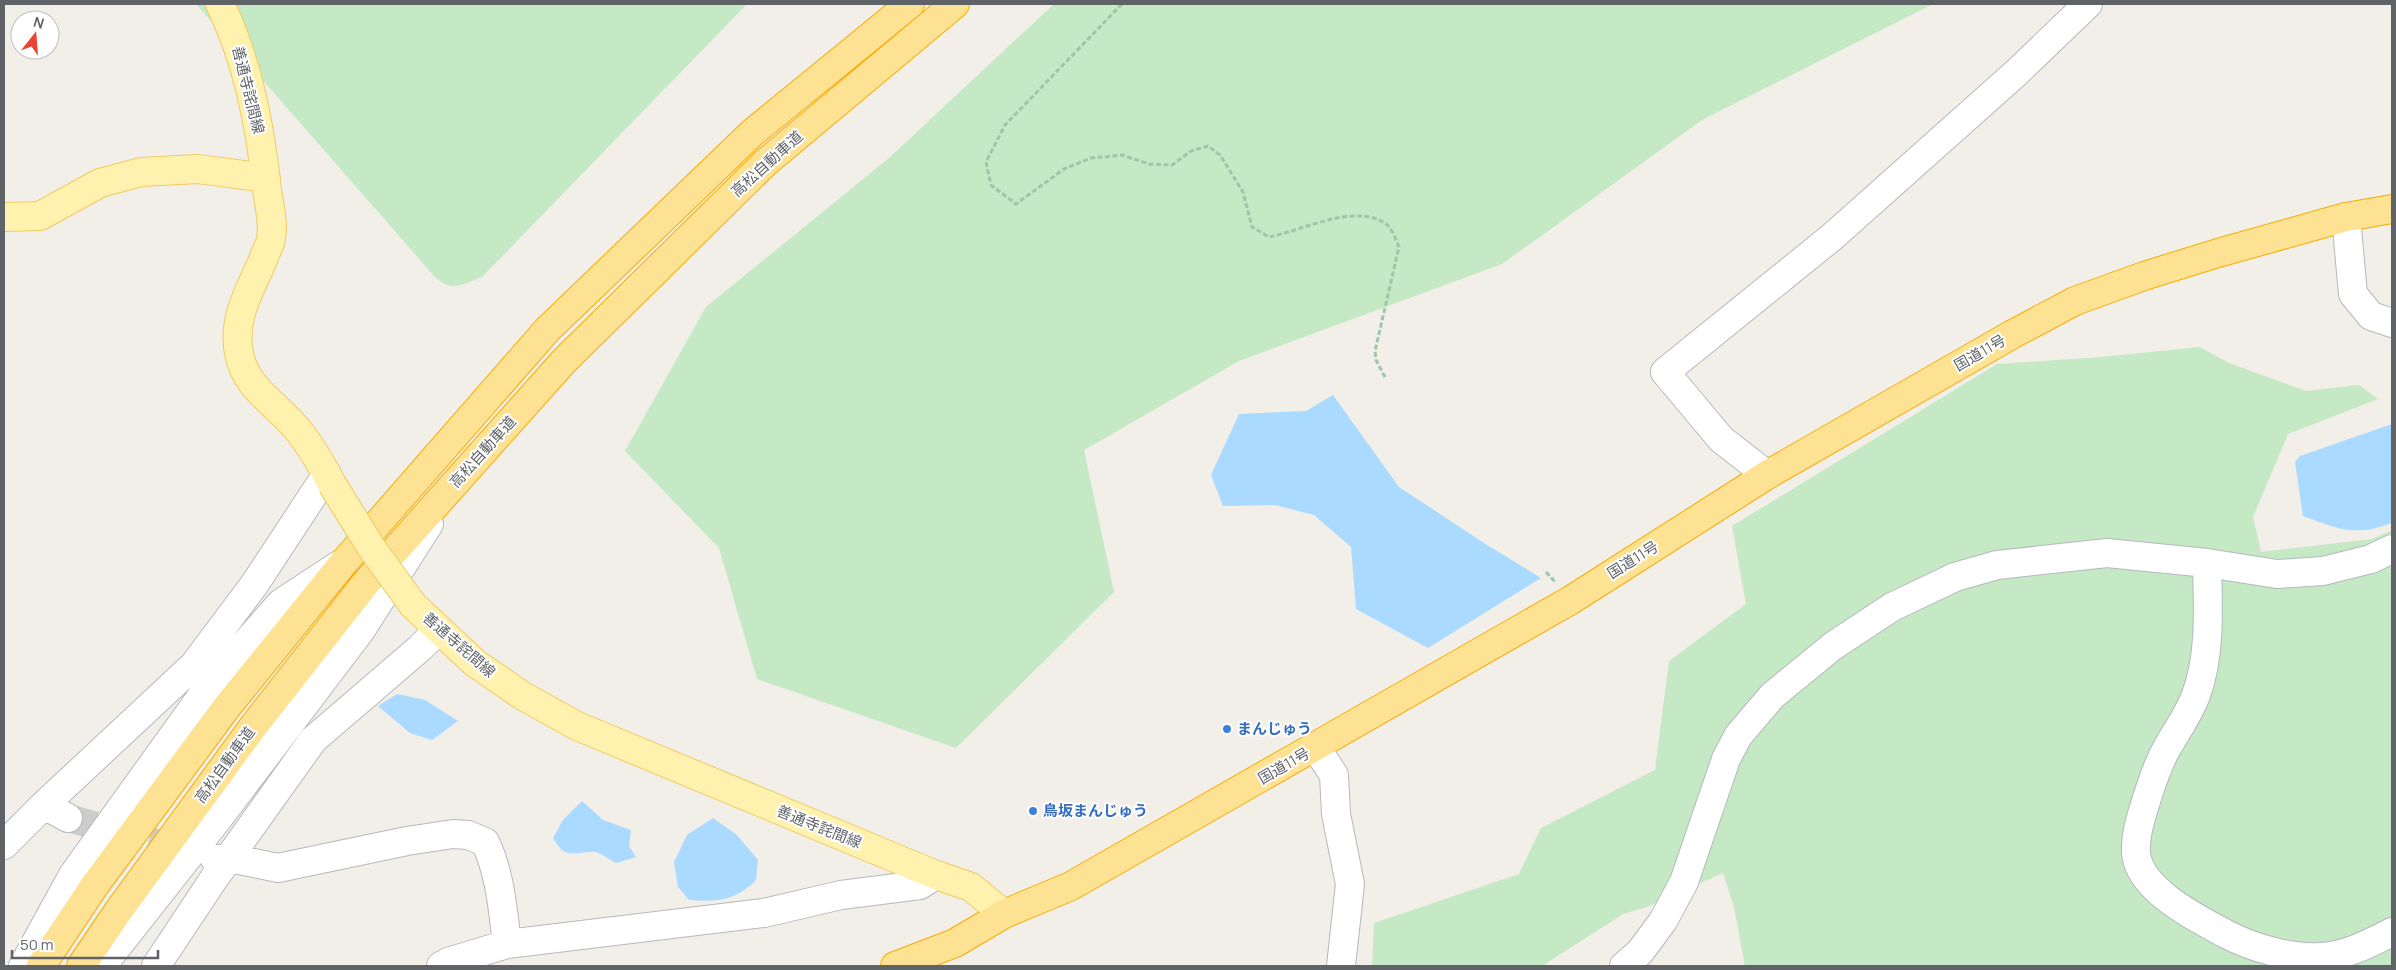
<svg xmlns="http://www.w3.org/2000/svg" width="2396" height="970" font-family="Manrope,'Noto Sans JP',sans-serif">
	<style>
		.green { fill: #c5e8c5 }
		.water { fill: #aadaff }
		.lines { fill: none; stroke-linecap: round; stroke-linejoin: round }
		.minor-tunnel { stroke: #ccccc8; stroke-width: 28; stroke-dasharray: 28 14; stroke-linecap: butt }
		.minor-casing { stroke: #b5b8bc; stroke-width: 30 }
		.major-casing { stroke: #f2c960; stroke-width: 30 }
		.highway-casing { stroke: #f9ab00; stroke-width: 30 }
		.path { stroke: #9cc7a9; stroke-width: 3; stroke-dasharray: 5 2.5; stroke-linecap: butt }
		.minor { stroke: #fff; stroke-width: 28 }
		.major { stroke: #fff2af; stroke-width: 28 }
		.highway { stroke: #fde293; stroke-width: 28 }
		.major-bridge-casing { stroke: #f2c960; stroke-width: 30; stroke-linecap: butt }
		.major-bridge { stroke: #fff2af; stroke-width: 28 }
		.shop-dot { fill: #3f7fe0; stroke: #fff; stroke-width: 2 }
		.labels { text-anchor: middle; stroke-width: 4; stroke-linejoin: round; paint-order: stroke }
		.street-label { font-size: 15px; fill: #5f6368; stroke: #fff }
		.shop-label { font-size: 15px; font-weight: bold; fill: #366cbe; stroke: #fff; text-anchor: start }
	</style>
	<rect width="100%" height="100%" fill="#f1efe8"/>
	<path class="green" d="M196,4h551l-265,273c-19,7 -30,16 -47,0z
		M1054,4h879l-231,116 -200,144 -263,97 -155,89 30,142 -158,156 -199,-69 -38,-131 -94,-97 81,-144 183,-149z
		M2200,347l29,16 77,28 53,-6 19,14 -90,35 -35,83 8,35 111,-13 20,-9v436h-647l-11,-59 -11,-34 -76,34 -24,7 -81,52h-170l2,-43 145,-49 22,-46 114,-58 14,-109 77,-57 -14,-78 265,-162 104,-7z"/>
	<path class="water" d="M1333,395l66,92 88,58 54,33 -113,70 -72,-39 -5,-62 -37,-32 -39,-10 -52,1 -12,-31 28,-61 67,-3z
		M2392,424v99c-38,14 -53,6 -89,-7l-8,-54 5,-6z
		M397,694l28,6 33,21 -26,19 -22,-7 -32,-27z
		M582,801l21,19 28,10 -2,16 7,11 -20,6c-6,-3 -15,-10 -21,-11 -21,-1 -29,9 -42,-14l10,-18z
		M713,818l24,17 21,25 -2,20c-21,21 -39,22 -67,20l-11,-13 -4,-25 13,-27z"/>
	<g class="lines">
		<path class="minor-tunnel" d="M68,818l121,34"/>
		<defs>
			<path id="minor" d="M2346,217l7,77 18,22 21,7
				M1767,475l-46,-36 -56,-67 167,-135 183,-163 73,-70
				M2207,563c1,44 4,91 -11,132 -7,19 -19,35 -29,53 -10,17 -15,35 -21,53 -5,17 -11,33 -10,52 3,37 62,66 90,81 27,14 65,25 95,23 25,-1 49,-14 71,-25
				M1316,748l18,27 2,39 14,70 -9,82
				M44,805l24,13
				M4,845l40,-40 150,-140 60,-80 73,-111
				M215,859l15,-1 48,10 129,-27 46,-7 15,1 17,7c15,30 18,69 22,102
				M23,966l50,-91 141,-196 67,-76 58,-38
				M102,966l115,-146 144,-190 68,-106
				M156,966l57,-86 100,-140 107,-92 18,-18
				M441,966l7,-4 59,-18 257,-31 77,-18 79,-10 16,-10
				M1624,966l16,-14 23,-31 21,-39 42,-123 12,-23 34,-40 61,-50 59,-39 63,-30 42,-12 110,-12 100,10 70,11 46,-3 48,-12 21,-10"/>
			<path id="major" d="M220,4c28,58 40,121 47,186 2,14 7,34 4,49 -1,6 -6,14 -8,21 -13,30 -31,59 -24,93 6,37 43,54 63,82 11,15 21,32 30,49
				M4,217l36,-1 60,-33 41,-11 57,-3 68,9
				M413,605l62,58 48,33 54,30 359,149 35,12 33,27"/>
			<path id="highway" d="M41,966l54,-81 131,-177 119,-147 202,-231 205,-197 158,-129
				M81,966l38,-56 136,-186 110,-140 199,-223 201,-198 190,-159
				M895,966l60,-23 49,-29 67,-28 500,-286 196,-125 246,-141 62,-33 69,-25 74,-23 128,-36 46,-8"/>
		</defs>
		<use href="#minor" class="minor-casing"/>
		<use href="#major" class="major-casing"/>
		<use href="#highway" class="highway-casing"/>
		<path class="path" d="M1122,4l-117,121 -19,37 5,23 25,19 48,-35 27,-11 31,-3 27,9 23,1 19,-14 17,-5 12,9 23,37 9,35 17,10c32,-6 87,-35 117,-13 6,4 10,16 13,23l-24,104 1,9 10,19
			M1546,572l10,11"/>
		<use href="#minor" class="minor"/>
		<use href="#major" class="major"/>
		<use href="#highway" class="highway"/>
		<defs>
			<path id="major-bridge" d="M332,484l39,63 42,58"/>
		</defs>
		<use href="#major-bridge" class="major-bridge-casing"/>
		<use href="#major-bridge" class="major-bridge"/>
	</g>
	<g class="shop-dot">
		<circle cx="1227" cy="729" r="5"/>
		<circle cx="1033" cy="811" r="5"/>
	</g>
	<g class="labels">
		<g class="street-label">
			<text transform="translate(248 90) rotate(76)" y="5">善通寺詫間線</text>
			<text transform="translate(767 164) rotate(-42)" y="5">高松自動車道</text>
			<text transform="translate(1980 353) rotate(-30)" y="5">国道11号</text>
			<text transform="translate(483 452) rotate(-48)" y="5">高松自動車道</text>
			<text transform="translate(1633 560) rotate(-32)" y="5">国道11号</text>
			<text transform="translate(459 645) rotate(41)" y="5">善通寺詫間線</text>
			<text transform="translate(225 765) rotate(-54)" y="5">高松自動車道</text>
			<text transform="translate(1284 766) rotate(-30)" y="5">国道11号</text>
			<text transform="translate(819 827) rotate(22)" y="5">善通寺詫間線</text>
		</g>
		<g class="shop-label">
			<text x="1237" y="734">まんじゅう</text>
			<text x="1043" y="816">鳥坂まんじゅう</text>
		</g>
	</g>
	<rect width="2396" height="970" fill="none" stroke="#5f6368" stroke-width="10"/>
	<g transform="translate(35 35) rotate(17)"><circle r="24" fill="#ffffff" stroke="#bfc1c3"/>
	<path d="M0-4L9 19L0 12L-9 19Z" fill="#ea4335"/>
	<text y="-8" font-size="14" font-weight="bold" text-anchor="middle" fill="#5f6368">N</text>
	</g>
	<path d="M12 950v8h146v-8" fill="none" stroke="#5f6368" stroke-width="2.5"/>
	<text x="20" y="950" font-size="15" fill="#5f6368" stroke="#ffffff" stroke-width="4" paint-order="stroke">50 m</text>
</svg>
